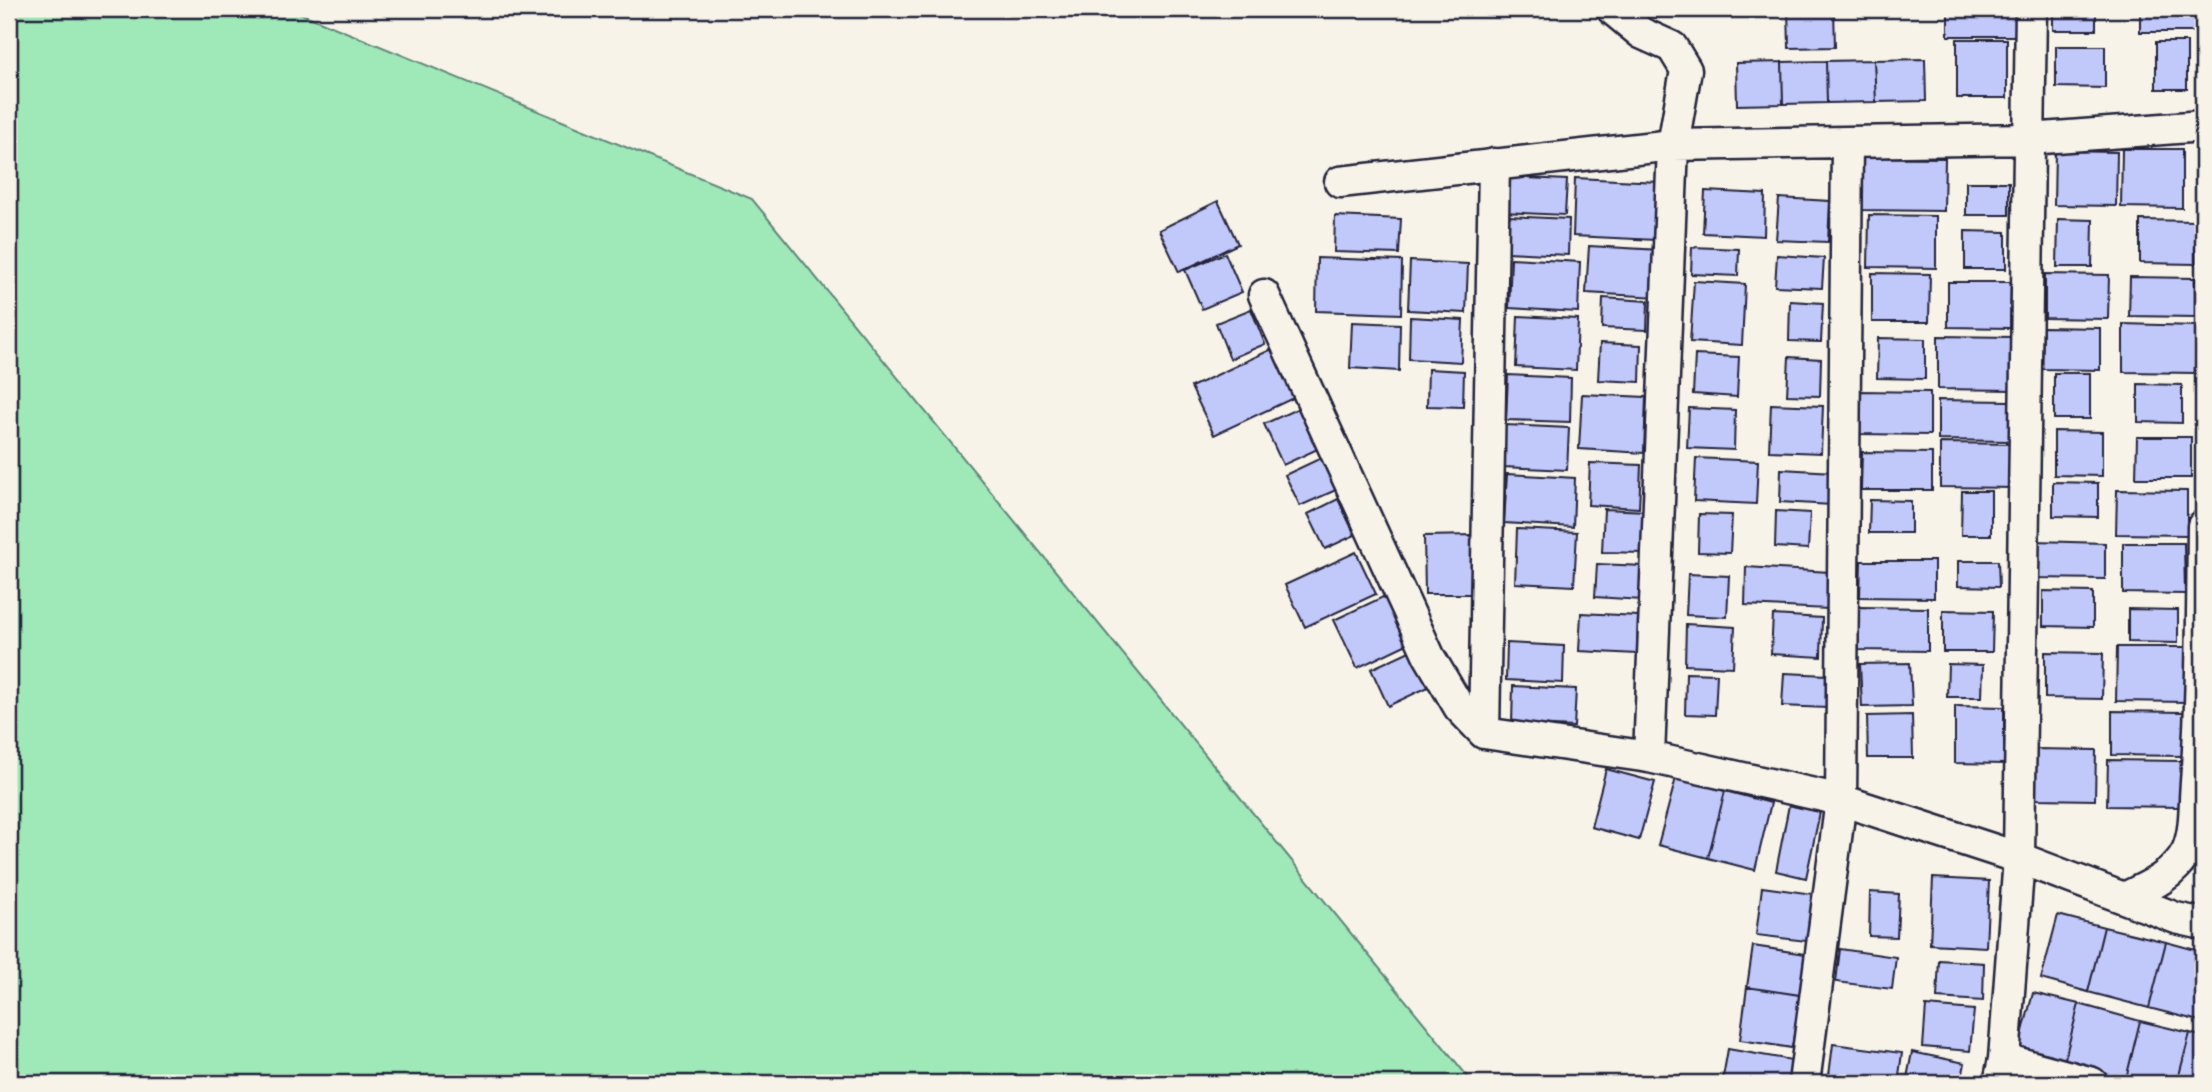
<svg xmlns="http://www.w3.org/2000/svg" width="2212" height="1092" font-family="Kalam,sans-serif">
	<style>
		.green { fill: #9fe8b7; stroke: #608579; stroke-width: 2 }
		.building { fill: #c1c8fa; stroke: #22223b; stroke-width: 2 }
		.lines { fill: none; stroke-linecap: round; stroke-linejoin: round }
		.street-casing { stroke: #22223b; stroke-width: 35 }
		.street { stroke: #f7f3e8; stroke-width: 30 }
	</style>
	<rect width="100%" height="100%" fill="#f7f3e8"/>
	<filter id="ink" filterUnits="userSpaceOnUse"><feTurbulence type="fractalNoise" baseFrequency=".0143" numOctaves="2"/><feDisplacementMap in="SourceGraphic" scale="14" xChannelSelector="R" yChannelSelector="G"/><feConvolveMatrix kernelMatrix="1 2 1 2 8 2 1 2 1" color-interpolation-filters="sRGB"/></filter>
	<g filter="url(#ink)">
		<path class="green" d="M9,9h281l462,190 721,884h-1464z"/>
		<path class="building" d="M1788,9h46l1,38 -46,1z
			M1948,9h75v27h-75z
			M2053,9h43v21h-43z
			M2140,9h58v23h-58z
			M1957,39h50v59h-50z
			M2156,42h31v47h-31z
			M2056,46h49v42l-49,-1z
			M1925,59l1,42 -50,1 -2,-42z
			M1874,60l2,42 -49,1 -1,-42z
			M1826,61l1,42 -44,1 -1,-42z
			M1782,62l1,42 -46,1 -1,-42z
			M2122,149h60v59l-61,-1z
			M2055,151l62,1 -1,54 -62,-1z
			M1860,157l85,1 -1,53 -85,-1z
			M1503,177l64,3 -2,35 -63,-3z
			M1575,178l84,4 -3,58 -83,-4z
			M1966,182h43v33h-43z
			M1705,191l60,3 -1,42 -61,-3z
			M1779,198l51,3 -2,41 -52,-2z
			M1218,201l20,43 -59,28 -20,-42z
			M1869,215l67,1v52l-68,-1z
			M1335,216l66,3 -2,35 -65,-2z
			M1508,216l61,3 -1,36 -62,-3z
			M2058,219l35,1 -1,47h-35z
			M2140,220l56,1v43l-56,-1z
			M1965,231l41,1v37h-41z
			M1589,246l72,4 -2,47 -73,-4z
			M1692,247l47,2 -1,27 -47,-2z
			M1225,253l17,39 -40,17 -17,-39z
			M1777,255l47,3 -2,30 -47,-2z
			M1317,258l85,3 -1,53 -85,-3z
			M1511,258l69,4 -2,50 -69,-4z
			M1410,261l58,3 -2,49 -58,-3z
			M1872,273l58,1 -1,48h-57z
			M2045,274l64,1 -1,44 -63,-1z
			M2130,277l65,1v39l-66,-1z
			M1694,281l51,3 -3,61 -52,-3z
			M1948,282h63l-1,46 -62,-1z
			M1603,298l45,3 -1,29 -45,-2z
			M1790,301l33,2 -2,39 -32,-1z
			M1251,309l14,35 -35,15 -14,-36z
			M1518,316l60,3 -2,51 -60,-3z
			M1410,317l53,3 -2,42 -52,-3z
			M1352,322l48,2 -1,47 -49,-3z
			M2123,324l73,2 -1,47 -72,-1z
			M2043,327l57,1v42l-58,-1z
			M1938,336l75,1v53l-75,-1z
			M1878,338l47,1v40l-48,-1z
			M1600,343l41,2 -1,37 -42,-2z
			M1281,345l23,48 -90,42 -23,-48z
			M1695,355l44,2 -2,40 -44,-3z
			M1789,357l32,2 -1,37 -33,-1z
			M1428,369l36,2 -1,36 -36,-1z
			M2054,373h36v46h-36z
			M1508,375l63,3 -1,44 -64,-2z
			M2138,384l44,1v38l-44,-1z
			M1860,391l70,1v43l-71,-1z
			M1582,394l64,3 -2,56 -65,-4z
			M1938,400l71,1v40l-71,-1z
			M1771,404l52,2 -2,47 -52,-2z
			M1303,406l19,41 -39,18 -19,-41z
			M1689,408l46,2 -1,40 -47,-2z
			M1505,425l64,3 -2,42 -64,-3z
			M2054,431l48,1v44l-48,-1z
			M2137,437h54v41h-55z
			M1940,443l75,1v44l-75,-1z
			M1862,452l70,1v37h-71z
			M1321,458l15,32 -36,16 -15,-31z
			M1696,458l62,3 -2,43 -62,-3z
			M1590,463l51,2 -2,43 -51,-3z
			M1781,469l53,3 -2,33 -52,-3z
			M1507,474l68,4 -2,49 -69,-4z
			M2053,482l45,1v34l-45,-1z
			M2117,490l70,1v44l-71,-1z
			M1962,491h29v44h-30z
			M1338,499l17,36 -30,14 -17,-35z
			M1870,500l41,1v32h-42z
			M1604,509l42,2 -2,42 -42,-1z
			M1776,511l34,2 -2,36 -33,-2z
			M1699,514l33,1 -2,38 -32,-1z
			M1517,529l60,3 -3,54 -59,-3z
			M1474,535l1,59h-50l-1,-58z
			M2035,541l70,2v36l-70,-1z
			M2123,543h61l1,51 -62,-1z
			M1356,552l20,42 -71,33 -20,-42z
			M1861,561h73v37l-74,-1z
			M1958,561h40l1,26 -41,-1z
			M1597,564l47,2 -2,34 -47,-3z
			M1746,567l84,5 -2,37 -83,-4z
			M1688,574l41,2 -2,41 -41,-2z
			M2043,591l50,1v35l-50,-1z
			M1385,596l22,48 -50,24 -23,-48z
			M1859,607l69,1v43l-69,-1z
			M2128,609l50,1v33l-50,-1z
			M1943,610l50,1 -1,41h-49z
			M1581,613l57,3 -1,38 -58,-3z
			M1773,615l49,3 -1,39 -50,-3z
			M1686,624l49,3 -2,40 -48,-2z
			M1507,643l57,3 -1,37 -57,-3z
			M1420,646l17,37 -49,23 -17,-37z
			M2117,647h71l-1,55 -71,-1z
			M2045,652l58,1 -1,46 -57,-1z
			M1910,663l2,43 -50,1 -2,-43z
			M1948,664l35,1 -1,32h-35z
			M1686,673l31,1 -2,41 -30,-1z
			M1784,673l44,2 -1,33 -45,-2z
			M1513,686l63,3 -2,38 -62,-3z
			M1955,706l49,1v57l-49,-1z
			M2112,711l72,1v44l-72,-1z
			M1912,715l1,43h-45l-1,-42z
			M2036,749l60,1 -1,50 -59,-1z
			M2108,760l74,1 -1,46 -74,-1z
			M1606,769l49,13 -16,58 -48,-13z
			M1676,778l49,13 -17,67 -50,-13z
			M1725,791l46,12 -16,67 -47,-12z
			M1789,805l31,7 -14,66 -30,-7z
			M1933,878l56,3 -3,66 -56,-3z
			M1762,887l58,8 -5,47 -59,-7z
			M1870,892l29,2 -2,43 -28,-1z
			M2058,915l46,12 -16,65 -47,-13z
			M2104,927l62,15 -17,66 -61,-16z
			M2166,942l37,10v51l-4,18 -50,-13z
			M1753,946l52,8 -5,41 -53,-8z
			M1840,949l56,8 -4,32 -56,-7z
			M1939,960l45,3 -1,38 -46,-3z
			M1747,987l53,8 -8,53 -52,-8z
			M2033,993l46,11 -17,66 -46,-12z
			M2079,1004l61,17 -15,62 -63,-13z
			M1926,1006l48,4 -4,41 -47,-4z
			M2140,1021l50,12 -13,50h-52z
			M2190,1033l13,4v46h-26z
			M1833,1044l69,9 -4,30h-70z
			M1728,1049l69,12 -4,22h-71z
			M1912,1052l53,11 -4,20h-55z"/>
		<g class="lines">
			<defs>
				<path id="street" d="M1612,9l29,24 31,14 14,23 -13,75 -24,612
					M1340,182l333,-37 356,-6 174,-13
					M1264,295l165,361 30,51 25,26 165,24 192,43 178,58 157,60 27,6
					M1484,733l10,-569
					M2124,898c24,-11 50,-22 63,-47 9,-20 7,-47 9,-69 6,-85 6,-170 7,-256
					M2004,1059l88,24
					M1804,1083l37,-283 6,-656
					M1999,1083l5,-24 15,-201 12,-849"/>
			</defs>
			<use href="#street" class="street-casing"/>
			<use href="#street" class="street"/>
		</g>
	</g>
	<rect width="2212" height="1092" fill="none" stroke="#f7f3e8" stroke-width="35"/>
	<rect x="18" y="18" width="2177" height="1057" fill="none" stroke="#22223b" stroke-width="2.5" filter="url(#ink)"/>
</svg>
